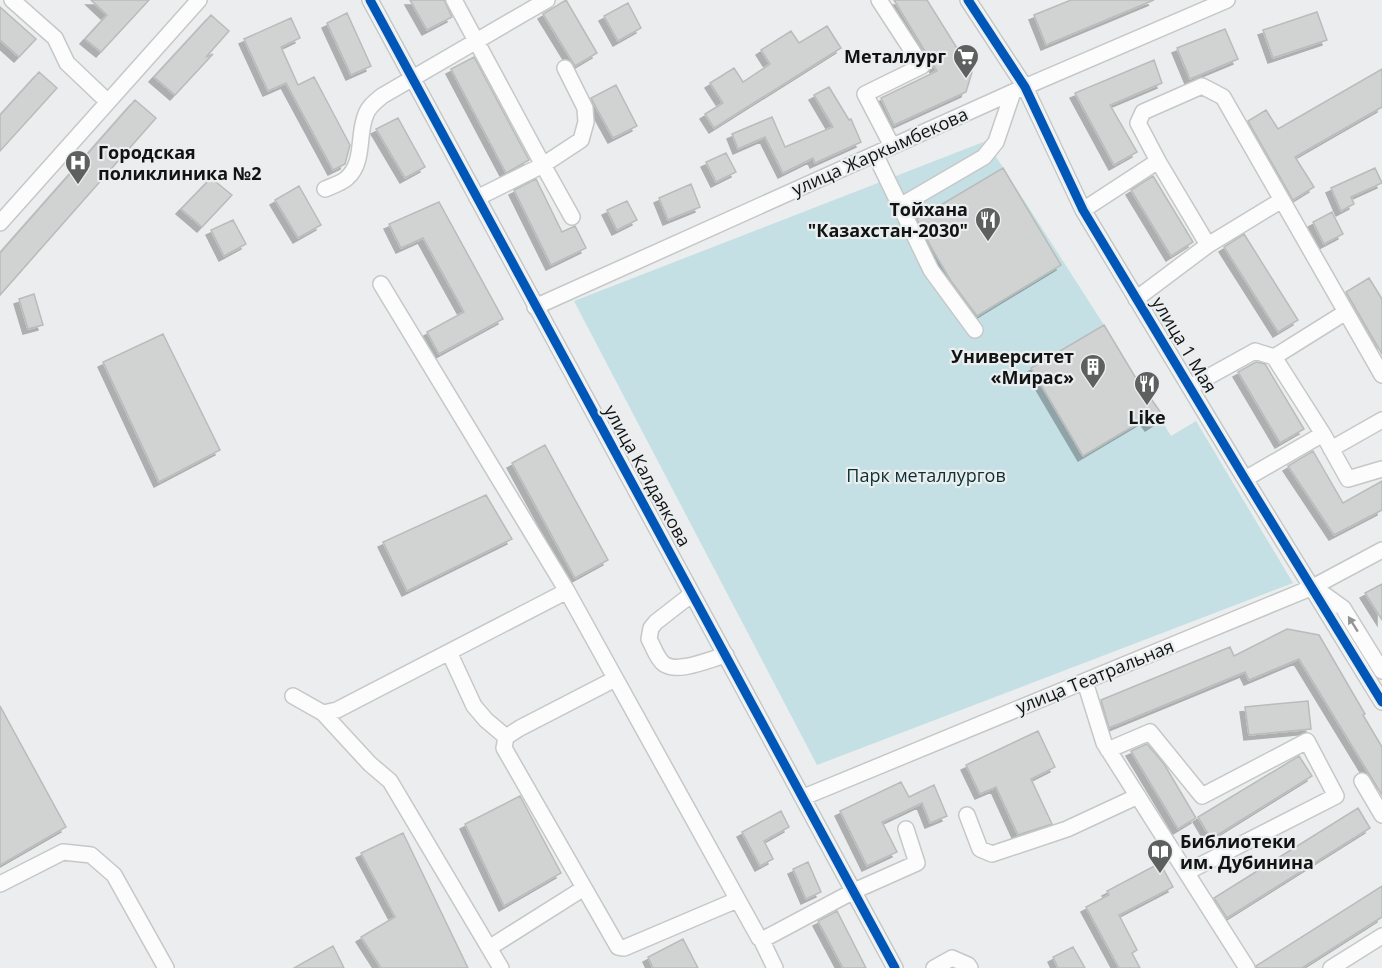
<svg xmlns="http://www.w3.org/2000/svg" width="1382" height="968" font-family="'Open Sans',sans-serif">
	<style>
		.green { fill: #c4e0e4 }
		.building { fill: #d1d3d3; stroke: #babbbb; stroke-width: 1.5; filter: url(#shadow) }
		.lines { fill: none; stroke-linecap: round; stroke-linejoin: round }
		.minor-casing { stroke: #c6c8c8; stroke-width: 18 }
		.minor { stroke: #fcfcfc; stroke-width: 15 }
		.cycleway-casing { stroke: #eaeeef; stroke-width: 13 }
		.cycleway { stroke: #0057b8; stroke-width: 9 }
		.oneway { fill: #939494 }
		.labels { text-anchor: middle; stroke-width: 4.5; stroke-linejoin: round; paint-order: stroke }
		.poi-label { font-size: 18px; font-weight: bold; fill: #121414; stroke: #eaeeef; text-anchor: end }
		.street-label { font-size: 18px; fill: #121414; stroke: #eaeeef }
		.park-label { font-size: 18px; fill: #0b2f33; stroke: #eaeeef }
	</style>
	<defs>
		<filter id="shadow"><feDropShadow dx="-5" dy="5" stdDeviation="0" flood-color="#0004"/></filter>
	</defs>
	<rect width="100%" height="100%" fill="#ebedee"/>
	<path class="green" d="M986,141l118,184 67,111 25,-15 97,162 -476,182 -243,-464z"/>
	<path class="building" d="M91,0h58l-48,52 -16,-13 22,-24z
		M410,0h34l8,17 -25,13z
		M566,0l31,53 -22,13 -32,-52z
		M894,0h33l45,72 -6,20 -72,33 -13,-27 56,-27z
		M1071,0h83l-108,45 -12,-30z
		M628,3l13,25 -23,13 -14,-25z
		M0,7l36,32 -17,18 -19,-17z
		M1317,12l10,28 -54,18 -10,-28z
		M347,13l24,53 -20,9 -24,-52z
		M211,15l18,16 -23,26 7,-3 -38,41 -21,-18z
		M291,18l9,20 -19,9 17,38 16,-8 36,68 -5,19 -12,6 -47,-87 -18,8 -24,-52z
		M827,26l14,22 -127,80 -9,-14 18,-11 -13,-20 24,-15 9,14 27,-18 -9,-14 30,-19 8,12z
		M1225,29l13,30 -48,20 -13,-31z
		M474,57l55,103 -23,13 -55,-104z
		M1154,60l8,23 -52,22 27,47 -23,13 -39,-72z
		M1382,69v38l-87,50 19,30 -21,13 -45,-79 18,-11 12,19z
		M39,72l18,16 -57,63v-36z
		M616,85l21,41 -24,12 -22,-40z
		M829,87l20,33 2,-1 10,23 -46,21 -2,-5 -30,15 -18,-36 -27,12 -6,-15 40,-17 13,30 48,-20 -19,-32z
		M135,100l21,18 -156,177v-42z
		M398,118l27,49 -20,11 -29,-49z
		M726,153l10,19 -20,10 -10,-20z
		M1003,168l58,97 -84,51 -26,-35 -20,-34 -14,-28z
		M1375,168l7,15 -31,14 3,7 -13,7 -10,-23z
		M1153,176l40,66 -22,14 -40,-66z
		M211,178l21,17 -30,32 -21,-18z
		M536,179l26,53 13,-6 11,22 -35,17 -37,-75z
		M691,184l9,23 -32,13 -9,-22z
		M299,186l22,39 -23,13 -23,-38z
		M627,201l10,19 -20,10 -10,-20z
		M439,202l64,117 -64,35 -12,-22 37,-20 -41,-74 -22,10 -12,-24z
		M1332,212l11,22 -19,10 -11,-22z
		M233,220l13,24 -22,12 -13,-26z
		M1244,234l54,86 -20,12 -54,-85z
		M1369,278l13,21v55l-36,-62z
		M34,294l9,31 -15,4 -9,-30z
		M1104,325l39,65 1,-1 20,28 -14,9 -5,-7 -62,37 -52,-88z
		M163,334l57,116 -61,32 -56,-120z
		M1256,362l9,2 39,65 -24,14 -42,-71z
		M545,445l63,115 -33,18 -63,-115z
		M1313,451l30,52 39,-22v29l-48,25 -46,-69z
		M486,495l26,44 -105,52 -24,-49z
		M1382,584v36l-17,-27z
		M1287,629l32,6 46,79 -2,1 19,32v48l-83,-136 -50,21 -4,-8 -136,56 -8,-28 129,-53 4,9z
		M1308,701l3,28 -62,6 -4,-28z
		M0,706l66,121 -66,38z
		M1038,731l17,36 -24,12 21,45 -34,11 -22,-48 -16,7 -14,-29z
		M1147,744l17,20 32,54 -18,11 -47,-78z
		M1299,756l13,20 -101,63 -13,-22z
		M901,782l8,15 25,-12 13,31 -17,7 -8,-20 -40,19 15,30 -30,14 -27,-55z
		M520,796l41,77 -57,33 -39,-82z
		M1358,808l12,20 -143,90 -13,-20z
		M781,811l8,16 -25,14 9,18 -13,7 -18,-34z
		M403,833l65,135h-87l-20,-31 34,-20 -34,-64z
		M808,862l13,30 -15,7 -13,-30z
		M1160,863l13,24 -54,28 18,35 -5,3 8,15h-21l-33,-61 23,-12 -2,-4z
		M1382,886v31l-80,51h-45l-1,-2z
		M837,911l29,57h-23l-25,-47z
		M683,939l15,29h-45l-5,-11z
		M333,946l11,22h-50z
		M1073,947l12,21h-27l-5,-11z"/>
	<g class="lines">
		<defs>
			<path id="minor" d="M12,0l43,38 12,25 41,39
				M370,0l525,968
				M454,0l89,165 38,-25 5,-18 -1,-14 -20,-40
				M879,0l43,66 -57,28 27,52
				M968,0l57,87 58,123 162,269 137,223
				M875,154l56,116 44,60
				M325,189c7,-3 17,-6 22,-11 18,-16 10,-43 19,-64 3,-8 9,-12 16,-18l165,-96
				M477,198l66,-33 29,52
				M900,206l84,-49 12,-15 17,-50
				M1083,210l75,-49 -20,-38 5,-11 59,-26 21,11 159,278
				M0,223l199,-223
				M1208,245l74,-45
				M381,284l186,307 192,347 5,1 90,-48 63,-28 -11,-34
				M1136,299l72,-54 -50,-84
				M535,307l478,-215 214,-92
				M1274,357l72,-45
				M1190,387l65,-36 19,6 49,77
				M1331,449l51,-29
				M1245,479l78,-45 25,45 34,-10
				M1318,590l25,18 39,63
				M692,594l-36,28 -5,6 -2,11c4,7 8,20 15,25 14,10 46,-5 62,-9
				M449,652l25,54 12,14 20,17
				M615,679l-95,49 -14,9 -2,11 114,199 6,1 113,-48
				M1085,682l19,61 143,225
				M293,696l30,17 14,-3 230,-119
				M323,713l47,51 20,17 111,187
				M1108,750l42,-18 52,64 105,-55 29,55 -149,76
				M1362,781l20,34
				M804,797l509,-210 69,-37
				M967,815l13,34 12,5 75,-25 71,-33
				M0,884l63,-32 28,3 23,20 52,93
				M761,939l14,29
				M489,948l95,-60
				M934,968l18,-10 16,7 2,3
				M1331,968l51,-32"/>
		</defs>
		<use href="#minor" class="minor-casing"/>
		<use href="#minor" class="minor"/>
		<defs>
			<path id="cycleway" d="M370,0l525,968
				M968,0l57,87 58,123 162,269 137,223"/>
		</defs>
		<use href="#cycleway" class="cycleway-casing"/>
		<use href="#cycleway" class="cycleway"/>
	</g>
	<defs><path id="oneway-solid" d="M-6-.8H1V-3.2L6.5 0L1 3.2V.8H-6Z" transform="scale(1.5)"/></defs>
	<use class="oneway" href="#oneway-solid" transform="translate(1353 624) rotate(-122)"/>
	<defs>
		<symbol id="supermarket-pin" viewBox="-11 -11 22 30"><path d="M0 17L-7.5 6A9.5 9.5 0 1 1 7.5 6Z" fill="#5e6060" stroke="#eaeeef"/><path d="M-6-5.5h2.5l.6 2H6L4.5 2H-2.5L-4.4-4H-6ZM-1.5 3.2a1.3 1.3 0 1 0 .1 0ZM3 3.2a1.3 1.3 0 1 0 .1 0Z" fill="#fff"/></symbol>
		<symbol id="hospital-pin" viewBox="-11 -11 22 30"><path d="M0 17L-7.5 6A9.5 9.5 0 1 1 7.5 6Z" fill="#5e6060" stroke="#eaeeef"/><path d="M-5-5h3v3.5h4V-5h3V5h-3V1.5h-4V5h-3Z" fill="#fff"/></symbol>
		<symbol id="restaurant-pin" viewBox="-11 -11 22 30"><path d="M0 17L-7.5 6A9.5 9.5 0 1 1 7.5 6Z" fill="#5e6060" stroke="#eaeeef"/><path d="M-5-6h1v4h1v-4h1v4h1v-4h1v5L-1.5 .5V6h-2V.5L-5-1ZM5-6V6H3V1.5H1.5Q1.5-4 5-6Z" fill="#fff"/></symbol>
		<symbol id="building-pin" viewBox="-11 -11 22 30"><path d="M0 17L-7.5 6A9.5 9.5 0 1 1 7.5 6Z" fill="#5e6060" stroke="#eaeeef"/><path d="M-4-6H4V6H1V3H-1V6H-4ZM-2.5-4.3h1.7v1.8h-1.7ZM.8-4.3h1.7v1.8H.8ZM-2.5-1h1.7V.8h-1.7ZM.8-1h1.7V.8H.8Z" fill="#fff"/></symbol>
		<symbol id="library-pin" viewBox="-11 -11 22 30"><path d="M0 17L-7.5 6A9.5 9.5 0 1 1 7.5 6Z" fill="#5e6060" stroke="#eaeeef"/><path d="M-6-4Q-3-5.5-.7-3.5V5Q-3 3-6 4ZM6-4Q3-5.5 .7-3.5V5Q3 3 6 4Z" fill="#fff"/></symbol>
	</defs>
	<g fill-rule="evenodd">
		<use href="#supermarket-pin" x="951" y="42" width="30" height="40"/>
		<use href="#hospital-pin" x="63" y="148" width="30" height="40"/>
		<use href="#restaurant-pin" x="973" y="205" width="30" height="40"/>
		<use href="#building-pin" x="1078" y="352" width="30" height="40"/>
		<use href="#restaurant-pin" x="1132" y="369" width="30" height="40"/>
		<use href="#library-pin" x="1145" y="837" width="30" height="40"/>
	</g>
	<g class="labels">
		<g class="poi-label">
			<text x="946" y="63">Металлург</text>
			<text x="98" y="159" text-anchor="start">Городская<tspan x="98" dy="21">поликлиника №2</tspan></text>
			<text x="968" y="216">Тойхана<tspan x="968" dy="21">"Казахстан-2030"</tspan></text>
			<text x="1074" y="363">Университет<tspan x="1074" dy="21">«Мирас»</tspan></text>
			<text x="1147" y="424" text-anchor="middle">Like</text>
			<text x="1180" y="848" text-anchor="start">Библиотеки<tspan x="1180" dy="21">им. Дубинина</tspan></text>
		</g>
		<g class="street-label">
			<text transform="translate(880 152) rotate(-24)" y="6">улица Жаркымбекова</text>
			<text transform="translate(1184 345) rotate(59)" y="6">улица 1 Мая</text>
			<text transform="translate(647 476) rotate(61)" y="6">улица Калдаякова</text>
			<text transform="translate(1095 677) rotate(-22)" y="6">улица Театральная</text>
		</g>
		<g class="park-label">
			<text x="926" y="482">Парк металлургов</text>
		</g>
	</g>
</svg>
